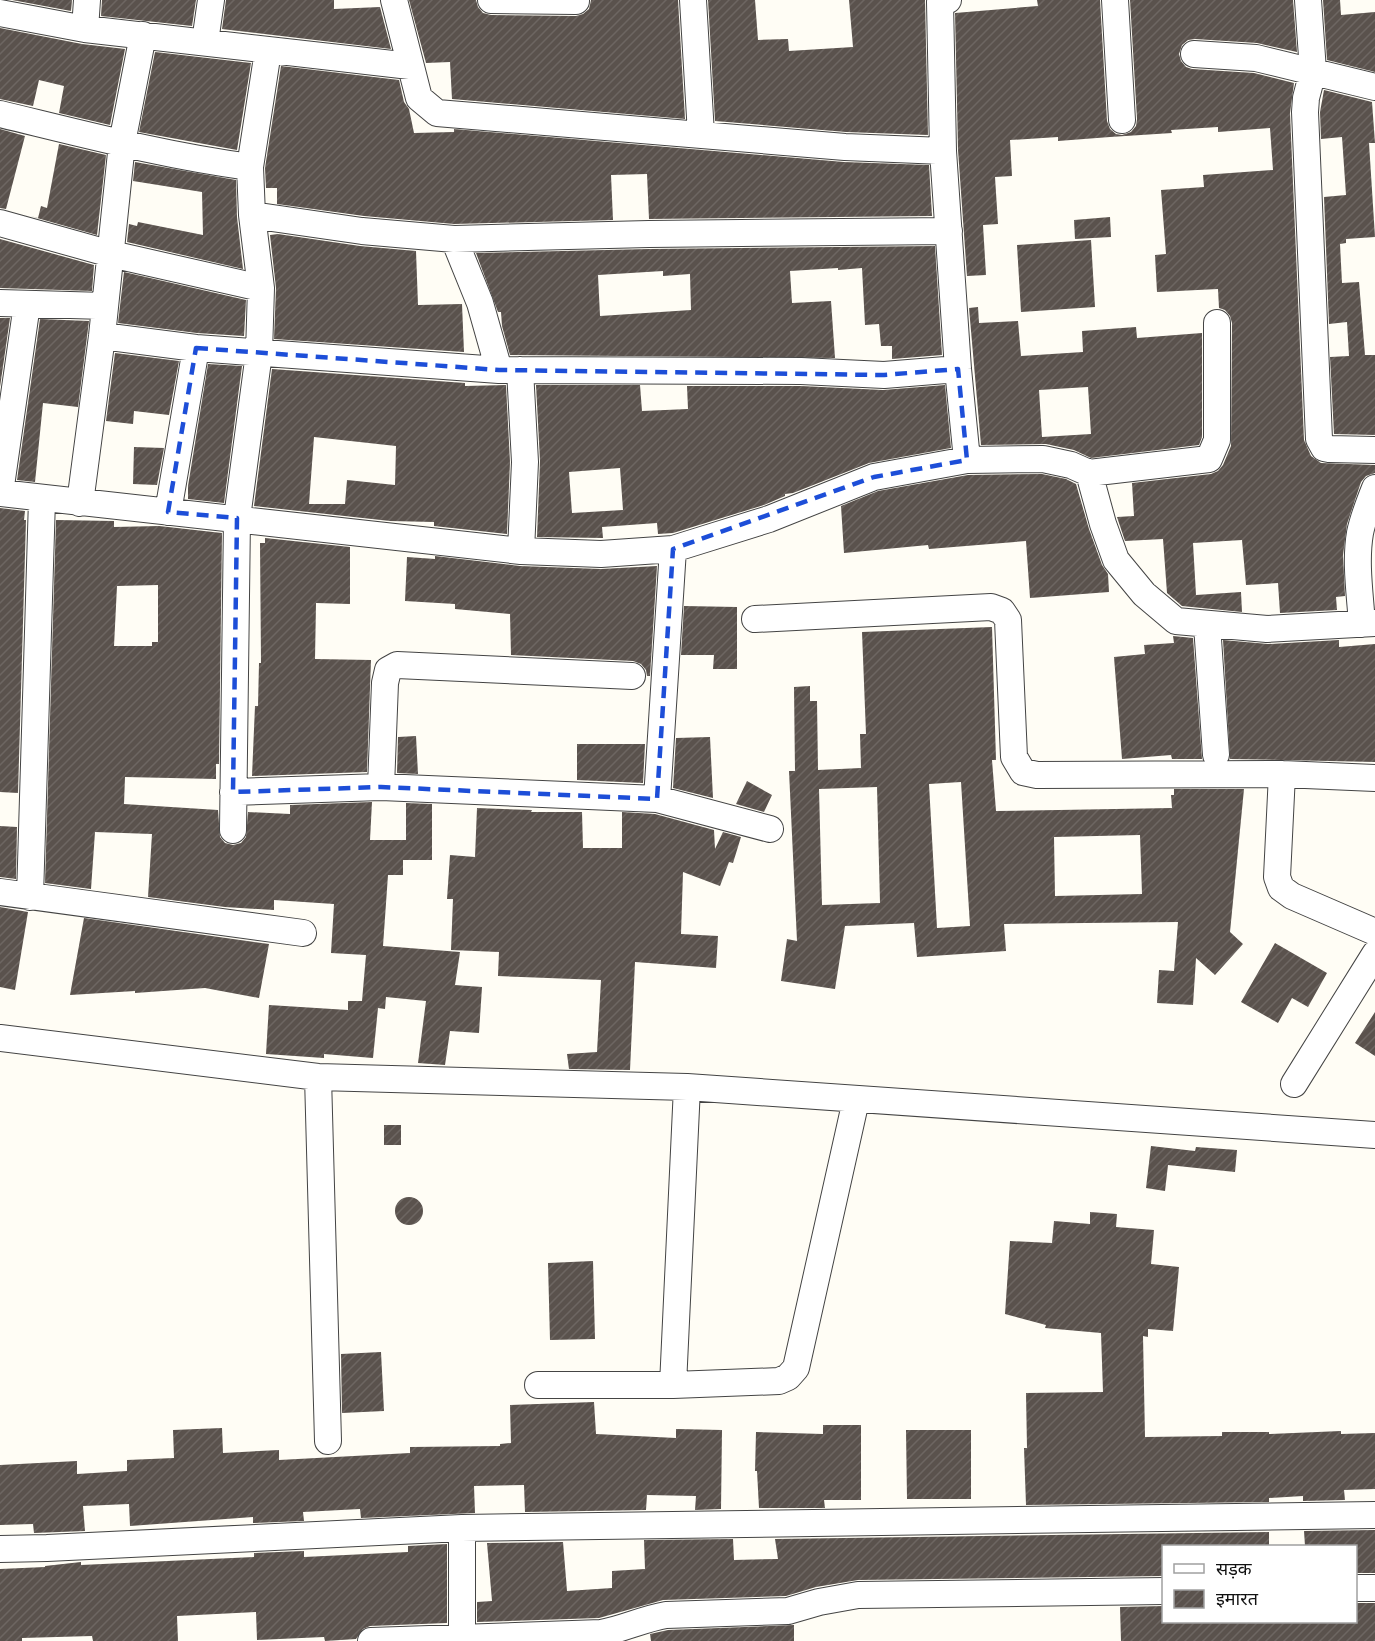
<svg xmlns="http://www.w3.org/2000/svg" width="1375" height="1641" font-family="'Roboto Serif','Noto Sans Devanagari',serif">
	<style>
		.building { fill: url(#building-hatch); fill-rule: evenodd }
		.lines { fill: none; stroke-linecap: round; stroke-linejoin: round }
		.minor-casing { stroke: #444; stroke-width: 28 }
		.minor { stroke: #fff; stroke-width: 26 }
		.marked { fill: none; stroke: #1d4ed8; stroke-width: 4.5; stroke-dasharray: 12 8; stroke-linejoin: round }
	</style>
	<defs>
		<pattern id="building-hatch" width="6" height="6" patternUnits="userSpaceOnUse" patternTransform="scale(1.5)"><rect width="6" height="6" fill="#5a524d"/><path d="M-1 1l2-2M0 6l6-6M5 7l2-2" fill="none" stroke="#6d6662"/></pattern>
	</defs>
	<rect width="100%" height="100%" fill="#fffdf5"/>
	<path class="building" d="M12,0h60l-1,11z
		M102,0h94l-4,26 -91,-10z
		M226,0h108v9l46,-2 11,42 -169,-20z
		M409,0h67l2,7 5,6 8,2 85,1 7,-2 6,-5 2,-9h87l7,119 -233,-20 -2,-37 -24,1z
		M708,0h47l3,40 30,-1 1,12 64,-4 -4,-47h76l3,135 -82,-3 -131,-11z
		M1037,0h63l7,121 3,8 6,5 6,1 9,-3 5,-6 1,-7 -7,-119h163l4,52 -40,-9 -62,-4 -7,1 -6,5 -3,9 2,7 5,6 6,2 62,4 40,10 -4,30 14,327 7,16 10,7 54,2v8l-9,3 -5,6 -14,42 -4,31 2,41 -9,1 1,13 -57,3 -2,-30 -32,2 -4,-45 -49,3 3,52 45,-3 1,20 -60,-6 -15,-13 -4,-54 -38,2 -8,-24 17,-1 -2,-33 79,-9 7,-3 5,-6 8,-19 1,-123 -2,-7 -5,-6 -6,-2 -1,-19 -61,3 -2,-37 11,-1 -5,-64 43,-3 -1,-12 70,-5 -3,-42 -52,4v-5l-47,3 1,3 -62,4 -52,4v-4l-48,3 2,36 -17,1 3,47 -15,1 3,50 -19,1 -9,-126 -3,-137 83,-7z
		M1323,0h17l1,15 34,-3v60l-48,-12z
		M0,28l82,16 43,5 -15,76 -51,-12 5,-27 -25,-6 -6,26 -33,-7z
		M155,52l96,11 -14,87 -98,-18z
		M281,66l118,14 5,22 5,7 5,24 40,-1v-3l390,33 85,3 3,51 -283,3 -2,-45 -36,1 2,45 -159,4 -90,-8 -87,-12v-16h-11l-1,-20z
		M1324,90l48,12 3,41h-6l6,94 -29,2v4l-6,1 2,39 17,-1 6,73h10v80l-41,-1 -4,-77 19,-1 -2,-34 -18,2 -5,-127 22,-2 -4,-58 -21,2 -1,-27z
		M0,129l25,7 -19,73 -6,-1z
		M59,144l47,11 -9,80 -67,-19 8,2 3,-12 6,2z
		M135,162l101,18 1,37 6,52 -116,-27 2,-18 8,2 1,-4 65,13 -1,-43 -69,-11z
		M1110,217l1,20 -36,2 -1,-19z
		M278,234l82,12 56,5 2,54 44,-1 2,48 -190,-13 2,-51 -6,-53z
		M0,239l94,26 -2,26 -92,-3z
		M1091,240l4,67 -74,5 -4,-67z
		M935,246l7,109 -50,4v-13h-11l-2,-22 -14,1 -3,-57 -24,2v-2l-48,3 2,32 39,-2 4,57 -325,-3 -8,-29 -1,-14h-3l-22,-59 173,-4zM663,271v5l27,-2 1,36 -91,6 -2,-41z
		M124,272l122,28 -2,36 -47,-3 -79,-10z
		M978,307l1,16 39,-2 3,35 62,-4 -1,-21 54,-4 1,11 65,-5v104l-3,8 -108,13 -17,-8 -28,-6 -65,1 -12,-137zM1088,387l3,47 -49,3 -3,-47z
		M0,318h10l-10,69z
		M40,319l49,2 -11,86 -35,-4 -8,79 -18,-2z
		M115,353l64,8 -10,54 -35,-4 -1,13 -27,-3z
		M208,364l34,2 -18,137 -36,-4v-13z
		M272,369l193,14v3l41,-1 4,77 -3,72 -73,-8v-4l-44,-1 -136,-15zM314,437l82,9 -1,39 -48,-5 -2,24h-36z
		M536,385h104l2,26 46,-2 -1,-23h114l82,4 62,-5 6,63 -82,15 -76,30 -8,1v2l-21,9 -91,28 -15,1 -1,-11 -55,4 1,11 -66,-1 3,-76zM620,468l3,42 -51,3 -3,-41z
		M134,447l30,1 -7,37 -24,-1z
		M1042,474l24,5 10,5 13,45 13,36 6,9 1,18 -79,6 -4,-57 -97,8 -1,-4 -84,8 -3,-47 37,-15 90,-16z
		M0,508l25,3 -1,9h2l-8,273 -18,-1z
		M56,520l58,1v6l45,-1 63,7 -3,231h-3v15l-91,-2 -1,27 94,6 2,27 5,6 8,2 8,-2 5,-6 2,-25 42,2v-9l82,-3 -2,38h36v-37l26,1v56h-29v15h-15l-5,71 77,6 -5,33 27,2 -3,46 -29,-2 -5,34 -27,-2 8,-62 -40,-4 -1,12 -7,-1 -5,50 -49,-4v4l-58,-4 3,-49 79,5v-9h14l4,-46 -35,-2 3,-49 -60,-4v10l-49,-3 -77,-10 4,-63 -57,-2 -4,57 -46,-6zM158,585v57h-6v4h-38l3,-60z
		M265,538l85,9v57l-34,-1 -1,56 56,1 -4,112 -115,4 3,-70h3l1,-43h2l-1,-120h5z
		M435,556l85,10 81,3 56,-3 -7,110h-3l-1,-6 -5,-6 -8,-3 -122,-6 -1,-41 -55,-5v-5l-50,-3 2,-44 28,2z
		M684,606l53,1v62h-24l1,-14h-33z
		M992,627l4,133h-4l4,51 176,-3 -1,-13h3v-6h70l-14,143 13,12 -28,31 -19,-17 -3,47 -36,-2 2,-33 15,1 4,-49 -174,2 2,27 -89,6 -3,-34 -69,3 -10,63 -54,-8 6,-42 10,2 -8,-170h6l-1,-84 16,-1v15h7l1,69 43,-2 -1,-34h6l-4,-102zM961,782l9,144 -33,2 -8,-144zM877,787l3,116 -58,2 -3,-116zM1140,835l2,59 -87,2 -1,-59z
		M1173,636l20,2 9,121h-30l-1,-4 -49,4 -8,-102 31,-3 -1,-9 30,-2z
		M1223,640l45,4 71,-4v7l36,-3v118l-145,-3z
		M416,736l2,38 -21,-1 1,-36z
		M710,737l3,61 -40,-10 3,-50z
		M577,744h68l-2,39 -66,-3z
		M747,781l25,14 -8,17 -28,-8z
		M477,808l55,2 -1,2h51l1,36h39v-36l33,2 59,16 1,19 8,-17 18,5 -8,26 -4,-1 -9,24 -37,-14 -2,62 37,2 -2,32 -81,-6 -5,108 -61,-1 -2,-15 30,-2 4,-72 -103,-4 1,-24 -48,-2 2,-51h-6l3,-44 25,2z
		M0,826l17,1 -1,52 -16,-2z
		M0,907l28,5 -13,78 -15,-3z
		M84,918l185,26 -10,54 -54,-10 -70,5v-2l-65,4z
		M1275,943l52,30 -19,34 -16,-9 -14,25 -37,-21z
		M1375,1012v44l-20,-13z
		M384,1125h17v20h-17z
		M1151,1146l44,5 1,-4 41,3 -2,22 -67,-7 -3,26 -19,-3z
		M395 1211a14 14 0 1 1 28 0a14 14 0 1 1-28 0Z
		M1090,1212l27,2 -1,13 38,3 -3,34 28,3 -6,64 -25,-2v8l-5,-1 2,101 77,-1v-4h47v2l72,-3v3l34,-1v56l-31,1 1,10 -42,1v-5l-34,2v4l-243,3 -2,-57h3l-1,-55 77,-1 -2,-59 -56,-5 1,-3 -41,-11 5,-73 42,2 2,-22 36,3z
		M593,1261l2,78 -45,1 -2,-77z
		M381,1352l3,59 -42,2 -1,-59z
		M594,1402l2,32 80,4v-9l46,1 -1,79 -26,1 1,-14 -49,-1 -1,15 -121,2 -1,-27 -50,1 1,27 -114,5 -1,-9 -57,3 1,9 -51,2v-6l-123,9 -1,-22 -46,2 2,25 -51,2 -1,-9 -33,1v-60l77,-4v13l50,-3v-11l47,-2 -1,-28 49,-2 1,25 56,-3v10l131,-7v-6l90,-1v-2l11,-1 -1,-38z
		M823,1425h38v75h-37l1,8h-66l-2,-37h-2l1,-39 67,2z
		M906,1430h65v69h-64z
		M1375,1530v43h-19v-27h-51l-1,-15z
		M1269,1532v14h-105v30l-306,4 -42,7 -30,9 -123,4 -64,18 -122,4v-20l15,-1 -5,-58 76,-1 4,49 45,-3v-17l33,-2 -1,-29 89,-1 1,21 44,-1 -3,-20z
		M447,1544v79l-77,3 -7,3 -7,10 -31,2 -1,-4 -67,3 -1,-28 -79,4 1,25h-85l-1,-5 -70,2v3h-22v-72l45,-2v-1l36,-4v3l173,-8v-4l50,-2v6l104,-5v-6z
		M1356,1603h19v38h-254l-1,-34 44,-1v16h192z
		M794,1625v16h-143l-1,-7 18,-4z"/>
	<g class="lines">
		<defs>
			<path id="minor" d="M394,0l25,98 18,15 408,34 98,4
				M491,0l85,1
				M693,0l8,134
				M948,0l-8,2 3,149 15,218 9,91
				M1115,0l7,120
				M1308,0l5,71 -7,27 -1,14 14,327 5,9 5,1 46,1
				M0,13l85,16 325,37
				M85,29l2,-29
				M205,42l6,-42
				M1194,54l62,4 119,29
				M0,114c83,20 166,42 250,53l2,48 110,16 92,8 195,-5 300,-3
				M250,167l18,-116
				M0,223l111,31 150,34
				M454,239l26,64 19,67
				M0,303l105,3
				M102,336l94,12 303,22 302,1 83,4 74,-6
				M520,370l5,92 -4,89
				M1089,473l120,-14 8,-19v-117
				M0,493l521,58 80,3 72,-5 96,-30 105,-42 93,-17 76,-1 28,6 18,8 14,51 13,36 28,34 32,27 91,8 108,-6
				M0,493l27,-189
				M80,503l22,-167 20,-193 21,-108
				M168,512l28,-164
				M755,619l236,-12 11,4 6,9 6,137 9,15 14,3 245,-1 93,4
				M1362,624c-2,-30 -7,-62 -2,-91 3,-15 9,-30 15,-45
				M1207,625l9,130
				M1282,774l-5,103 4,11 11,8 83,36
				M381,787l4,-104 3,-13 9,-5 235,11
				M233,792l148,-5 276,12 113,30
				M657,799l16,-250
				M233,830l4,-312 22,-165 2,-65 -9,-73
				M0,892l303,41
				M30,897l12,-398
				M0,1038l318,39 369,10 688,48
				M318,1077l10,364
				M1294,1084l81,-130
				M538,1385h135l106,-4 9,-4 8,-9 60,-268
				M673,1385l14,-298
				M462,1528v111
				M0,1549l47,-1 415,-20 913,-13
				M1356,1588h19
				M371,1641l230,-8c22,-4 42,-14 65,-18l122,-4 31,-9 39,-7 306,-4"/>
		</defs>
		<use href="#minor" class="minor-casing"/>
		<use href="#minor" class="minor"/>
	</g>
	<path class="marked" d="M196,348l303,22 385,5 74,-6 9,91 -93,17 -201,72 -16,250 -276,-12 -148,5 4,-274 -69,-6z"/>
	<rect x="1162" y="1545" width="195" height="78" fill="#ffffff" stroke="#a0a0a0" stroke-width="1.5"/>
	<rect x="1174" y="1564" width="30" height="9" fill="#ffffff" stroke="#a0a0a0" stroke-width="1.5"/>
	<text x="1216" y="1575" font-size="18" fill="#111111">सड़क</text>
	<rect x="1174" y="1590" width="30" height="18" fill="url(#building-hatch)" stroke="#a0a0a0" stroke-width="1.5"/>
	<text x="1216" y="1605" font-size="18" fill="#111111">इमारत</text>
</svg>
